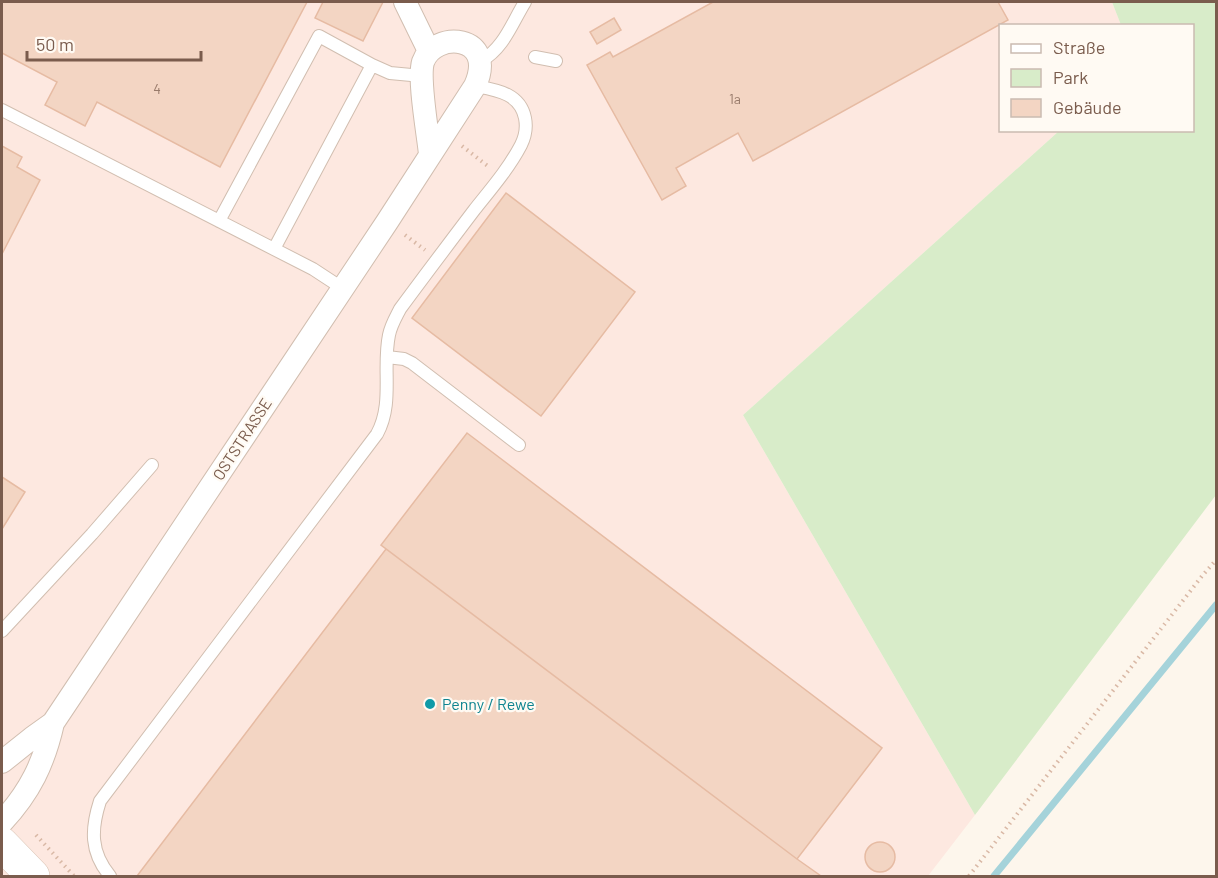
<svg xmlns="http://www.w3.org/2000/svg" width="1218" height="878" font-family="Barlow,sans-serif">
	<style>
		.commercial { fill: #fde8e0 }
		.green { fill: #d8ecc9 }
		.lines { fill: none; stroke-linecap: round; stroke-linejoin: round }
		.stream { stroke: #a5d3da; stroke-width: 7 }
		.building { fill: #f3d5c3; stroke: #e6bba3; stroke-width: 1.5 }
		.service-casing { stroke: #d1beb0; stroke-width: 14 }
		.minor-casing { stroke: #d1beb0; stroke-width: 24 }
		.secondary-casing { stroke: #d6c0b0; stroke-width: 34 }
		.path { stroke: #d9b8a5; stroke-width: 4; stroke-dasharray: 1.5 4.5; stroke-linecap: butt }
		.service { stroke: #fff; stroke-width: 12 }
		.minor { stroke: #fff; stroke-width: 22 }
		.secondary { stroke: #fff; stroke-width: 33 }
		.culture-dot { fill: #0f9aa8; stroke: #fffaf3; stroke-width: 2 }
		.labels { text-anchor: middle; stroke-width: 4.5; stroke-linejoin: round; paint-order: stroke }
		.number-label { font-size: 14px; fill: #987a6a }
		.street-label { font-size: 16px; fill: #7a5c4d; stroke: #fffaf3 }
		.culture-label { font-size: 16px; fill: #0d838f; stroke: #fffaf3; text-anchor: start }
	</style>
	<rect width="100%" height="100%" fill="#fdf6ec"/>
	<path class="commercial" d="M2,2h1110l9,23 -121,1v104l59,1 -316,284 232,400 -47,61h-926z"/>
	<path class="green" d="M1112,2h104v493l-241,320 -232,-400 316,-284 133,-1v-104l-71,-1z"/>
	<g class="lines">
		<path class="stream" d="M994,876l222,-271"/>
	</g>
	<path class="building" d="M2,2h305l-87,165 -123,-65 -12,24 -40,-21 12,-23 -55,-29z
		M323,2h60l-20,39 -48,-23z
		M713,2h285l10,18 -255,141 -15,-28 -62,35 10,18 -24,14 -75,-135 23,-13 3,5z
		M614,18l7,12 -24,14 -7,-12z
		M2,146l20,11 -5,10 23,13 -38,74z
		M506,193l129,99 -94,124 -129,-98z
		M467,433l415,315 -85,111 -416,-314z
		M2,477l23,15 -23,37z
		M386,549l411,310 24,17h-684z
		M865 857a15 15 0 1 1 30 0a15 15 0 1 1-30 0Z"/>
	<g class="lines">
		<defs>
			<path id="service" d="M535,57l21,4
				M481,61c23,-13 31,-38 44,-59
				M372,65l18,8 32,3
				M2,110l311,159 29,19
				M219,221l100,-185 53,29 -98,184
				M387,357l17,2 8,4 107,82
				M2,631l90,-97 60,-69
				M110,876c-20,-24 -19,-47 -10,-75l277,-367c17,-31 5,-66 12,-99 2,-10 7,-18 11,-26 25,-34 50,-67 75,-100 16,-20 34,-41 46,-64 4,-8 6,-17 4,-27 -5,-25 -29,-28 -50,-32"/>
			<path id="minor" d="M405,2l24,49
				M2,762l30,-24 21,-15
				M2,822c28,-30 42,-59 51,-99l334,-501 88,-136c23,-52 -41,-56 -52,-24 -5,17 5,72 7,92"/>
			<path id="secondary" d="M2,844l31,32"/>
		</defs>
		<use href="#service" class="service-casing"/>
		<use href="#minor" class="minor-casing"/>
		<use href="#secondary" class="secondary-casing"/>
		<path class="path" d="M462,146l27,21
			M405,235l20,15
			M36,835l38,41
			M969,876l233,-300 14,-16"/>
		<use href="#service" class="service"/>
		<use href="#minor" class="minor"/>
		<use href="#secondary" class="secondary"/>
	</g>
	<circle class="culture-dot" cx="430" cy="704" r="6"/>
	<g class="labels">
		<g class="number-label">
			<text x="157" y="94">4</text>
			<text x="735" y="104">1a</text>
		</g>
		<g class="street-label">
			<text transform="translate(242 439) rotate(-57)" y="6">OSTSTRASSE</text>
		</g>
		<g class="culture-label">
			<text x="442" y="710">Penny / Rewe</text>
		</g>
	</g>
	<rect width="1218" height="878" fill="none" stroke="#7a5c4d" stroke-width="6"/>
	<rect x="999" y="24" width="195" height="108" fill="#fffaf3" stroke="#cabbb1" stroke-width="1.5"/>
	<rect x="1011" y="44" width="30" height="9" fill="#ffffff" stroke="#cabbb1" stroke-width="1.5"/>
	<text x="1053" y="54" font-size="18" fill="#7a5c4d">Straße</text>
	<rect x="1011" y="69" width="30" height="18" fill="#d8ecc9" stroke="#cabbb1" stroke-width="1.5"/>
	<text x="1053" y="84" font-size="18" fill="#7a5c4d">Park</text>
	<rect x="1011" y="99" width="30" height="18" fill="#f3d5c3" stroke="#cabbb1" stroke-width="1.5"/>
	<text x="1053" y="114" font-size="18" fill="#7a5c4d">Gebäude</text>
	<path d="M27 51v9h174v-9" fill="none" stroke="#7a5c4d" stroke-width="3"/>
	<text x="36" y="51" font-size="18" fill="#7a5c4d" stroke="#fffaf3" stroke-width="4.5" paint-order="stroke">50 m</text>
</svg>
